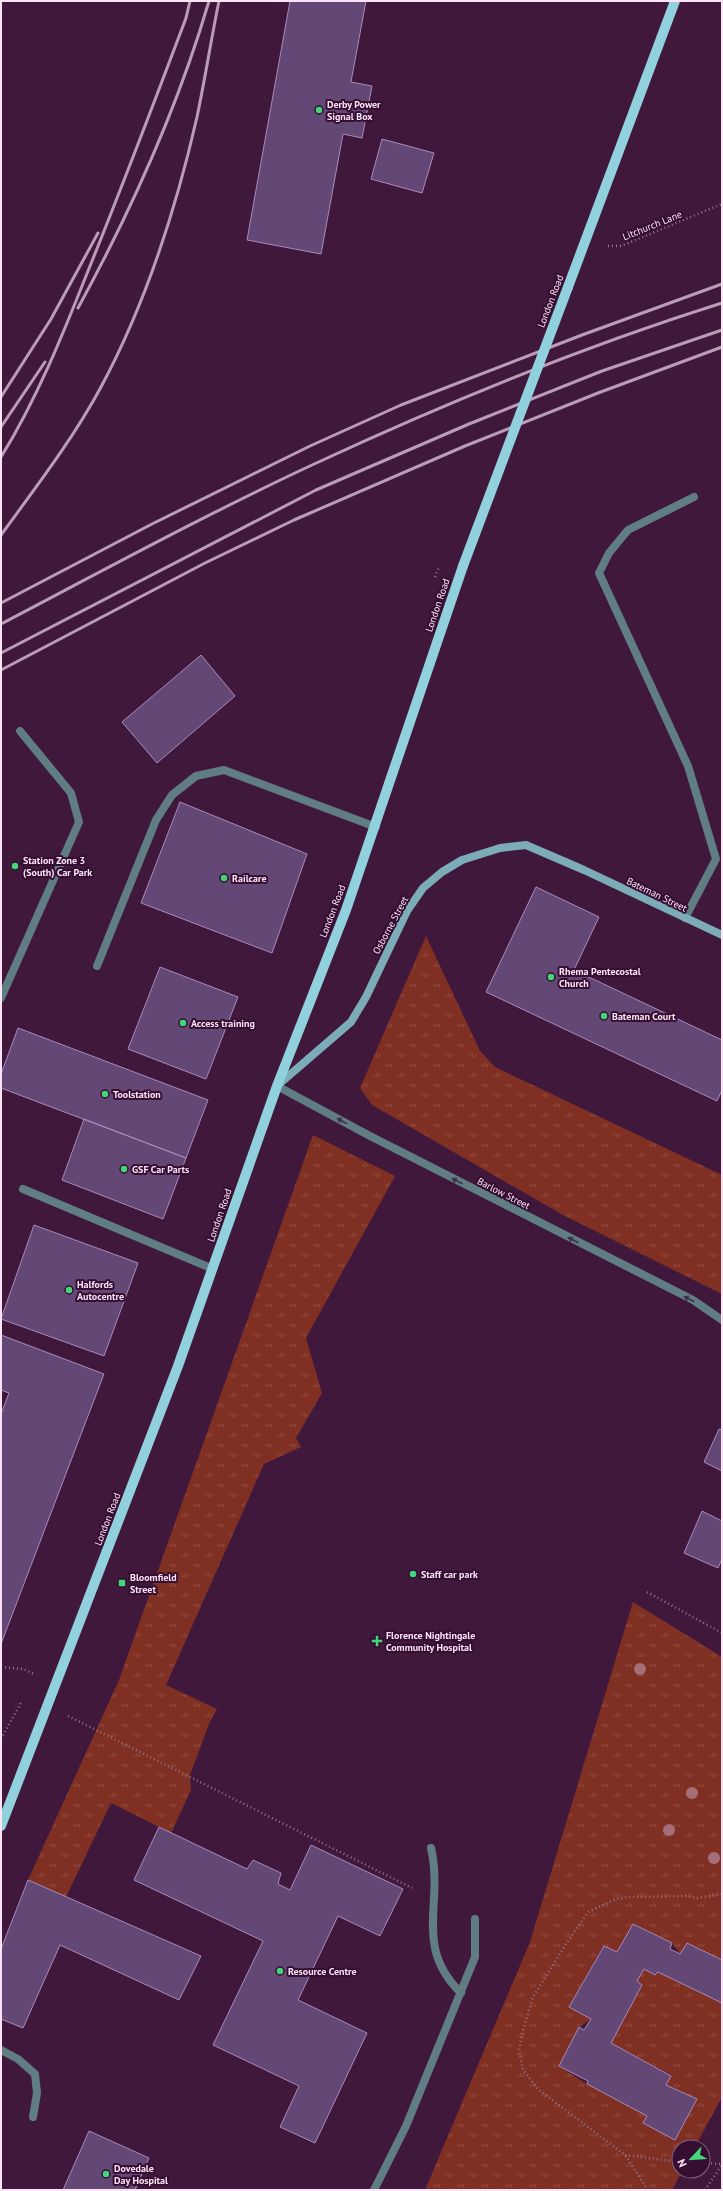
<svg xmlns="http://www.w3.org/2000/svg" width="723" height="2191" font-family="'PT Sans',sans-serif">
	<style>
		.grass { fill: url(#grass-tufts) }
		.building { fill: #634774; stroke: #aa8bbd }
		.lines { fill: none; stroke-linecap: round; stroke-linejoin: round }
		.path { stroke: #947390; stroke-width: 2.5; stroke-dasharray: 1 3; stroke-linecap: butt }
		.lane { stroke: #5f7d83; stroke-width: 8 }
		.street { stroke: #5f7d83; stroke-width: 8 }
		.secondary { stroke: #7bacb7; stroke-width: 8 }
		.primary { stroke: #91d1de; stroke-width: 10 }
		.rail { stroke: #ba9cb6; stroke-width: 3 }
		.path-bridge { stroke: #947390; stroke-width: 2.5; stroke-dasharray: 1 3; stroke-linecap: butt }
		.primary-bridge { stroke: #91d1de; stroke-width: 10 }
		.tree { fill: #a46f78 }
		.oneway { fill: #422f4a }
		.poi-dot { fill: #43d77b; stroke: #350e31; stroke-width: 1.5 }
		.labels { text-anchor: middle; stroke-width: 4; stroke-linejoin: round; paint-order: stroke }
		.poi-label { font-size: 10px; font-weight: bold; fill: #fde3f8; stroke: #350e31; text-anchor: start }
		.street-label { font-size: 10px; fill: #fde3f8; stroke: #350e31 }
	</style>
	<defs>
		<pattern id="grass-tufts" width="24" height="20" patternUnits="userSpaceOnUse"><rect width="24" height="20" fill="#803022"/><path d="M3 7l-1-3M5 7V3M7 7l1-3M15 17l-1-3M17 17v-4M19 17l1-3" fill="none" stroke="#934e43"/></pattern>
	</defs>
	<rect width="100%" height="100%" fill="#3f183b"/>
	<path class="grass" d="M426,936l54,115 15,16 227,108v119l-159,-79 -191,-110 -12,-17z
		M313,1135l82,41 -89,162 16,55 -26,45 5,9 -37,17 -98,221 51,24 -8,15 -19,51 1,15 -20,43 -60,-30 -45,94 -38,-17 91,-200z
		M633,1602l89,55v303l-35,-17 -7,11 -8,-11 -39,-19 -16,28 -14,-6 -34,61 22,12 -12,8 -20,39 28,18 60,32 -3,8 31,16 22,-41 -31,-14 5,-10 -60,-32 31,-58 -5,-4 7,-12 11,6 3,-3 64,31v94l-27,50h-16v24h3l-10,19h-247l105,-248z"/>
	<path class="building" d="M290,1h76l-15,81 21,4 -10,52 -19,-4 -22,120 -74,-14z
		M382,139l52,14 -12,40 -51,-14z
		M201,655l34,41 -78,67 -35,-41z
		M180,802l127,52 -35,99 -131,-50z
		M536,887l63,30 -25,53 148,70v50l-5,11 -231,-109z
		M160,967l78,30 -32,82 -78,-30z
		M18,1028l190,72 -22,58 -185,-70v-14z
		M84,1119l102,39 -23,61 -101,-39z
		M34,1225l104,38 -34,93 -103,-37z
		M1,1335l103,39 -103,270v-230l8,-21 -8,-3z
		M719,1429l3,1v41l-18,-9z
		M702,1511l20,10v38l-4,9 -34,-15z
		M159,1827l88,42 6,-9 28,13 -3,11 12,6 21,-45 92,44 -23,47 -42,-20 -40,84 69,33 -52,110 -35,-16 19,-41 -86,-41 50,-104 -129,-61z
		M28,1880l173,76 -22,44 -119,-55 -37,83 -22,-9v-70z
		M633,1924l39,19 -2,6 10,5 7,-11 35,17v43l-64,-31 -3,3 -11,-6 -7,12 5,4 -31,58 60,33 -5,9 31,14 -22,41 -32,-17 4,-7 -60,-32 1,-3 -29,-15 20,-39 5,3 7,-11 -22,-12 35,-61 13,6z
		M89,2131l60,27 -14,32h-72z"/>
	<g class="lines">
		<path class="path" d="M608,246h13l101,-42
			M647,1592l75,41
			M1,1667l22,2 11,5
			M68,1716l344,172
			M1,1739l21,-38
			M625,2155l54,7
			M703,2163l19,1
			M648,2190l-23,-35 -86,-65 -16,-20 -4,-20 4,-20 10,-33 33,-53 22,-32 28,-13 13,-2 58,-1 10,2 25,-4
			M705,2190l17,-25"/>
		<path class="lane" d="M685,918l31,-59 -28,-93 -89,-193 10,-20 19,-23 66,-33
			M97,966l59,-146 16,-25 24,-19 28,-6 152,57
			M1,998l78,-176 -8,-29 -51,-62
			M23,1189l190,80
			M431,1848c13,56 -18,98 30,145
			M1,2050l17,9 17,15 2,19 -4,24
			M374,2190l32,-64 69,-169v-38"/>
		<path class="street" d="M277,1086l93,50 323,164 29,20"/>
		<path class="secondary" d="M278,1085l73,-63 15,-25 41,-86 16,-23 19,-16 20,-12 38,-12 26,-3 58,25 138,65"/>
		<path class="primary" d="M568,287l107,-286
			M1,1826l177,-460 99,-280 69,-176 117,-344"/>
		<path class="rail" d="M78,308c53,-97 100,-201 131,-307
			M1,397l50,-78 47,-86
			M1,427l44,-65
			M1,457c36,-58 62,-123 87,-186 34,-84 66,-168 98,-253l4,-17
			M1,535c35,-48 72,-96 100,-148 45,-84 75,-178 96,-270 8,-38 14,-77 22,-116
			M1,603l151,-79 158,-78 91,-41 181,-70 140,-51
			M1,624c103,-54 206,-110 311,-159 133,-62 270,-118 410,-162
			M1,653l315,-163 153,-66 133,-53 120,-41
			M1,670l204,-107 89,-43 171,-74 133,-53 124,-46"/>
		<path class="path-bridge" d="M435,577l4,-10"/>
		<path class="primary-bridge" d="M463,566l105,-279"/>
	</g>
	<g class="tree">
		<circle cx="640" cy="1669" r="6"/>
		<circle cx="692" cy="1793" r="6"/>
		<circle cx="669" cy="1830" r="6"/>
		<circle cx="714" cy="1858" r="6"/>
	</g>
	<defs><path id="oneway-solid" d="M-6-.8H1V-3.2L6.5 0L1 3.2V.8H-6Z"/></defs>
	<g class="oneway">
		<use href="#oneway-solid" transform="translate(342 1121) rotate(-151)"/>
		<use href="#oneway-solid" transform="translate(457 1181) rotate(-153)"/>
		<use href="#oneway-solid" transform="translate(573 1240) rotate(-153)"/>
		<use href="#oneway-solid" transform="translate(689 1299) rotate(-152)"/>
	</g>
	<g class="poi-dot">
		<circle cx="319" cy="110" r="4"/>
		<circle cx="15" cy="866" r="4"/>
		<circle cx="224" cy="878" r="4"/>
		<circle cx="551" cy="977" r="4"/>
		<circle cx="604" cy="1016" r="4"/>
		<circle cx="183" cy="1023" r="4"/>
		<circle cx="105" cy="1094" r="4"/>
		<circle cx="124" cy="1169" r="4"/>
		<circle cx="69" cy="1290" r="4"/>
		<circle cx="413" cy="1574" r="4"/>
		<rect x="118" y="1579" width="8" height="8" rx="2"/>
		<path d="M375 1635h4v4h4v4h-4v4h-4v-4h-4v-4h4z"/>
		<circle cx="280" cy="1971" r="4"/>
		<circle cx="106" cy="2174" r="4"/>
	</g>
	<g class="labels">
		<g class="poi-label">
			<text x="327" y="108">Derby Power<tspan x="327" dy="12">Signal Box</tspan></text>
			<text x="23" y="864">Station Zone 3<tspan x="23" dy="12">(South) Car Park</tspan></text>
			<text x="232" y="882">Railcare</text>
			<text x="559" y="975">Rhema Pentecostal<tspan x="559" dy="12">Church</tspan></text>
			<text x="612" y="1020">Bateman Court</text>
			<text x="191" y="1027">Access training</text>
			<text x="113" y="1098">Toolstation</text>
			<text x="132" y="1173">GSF Car Parts</text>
			<text x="77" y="1288">Halfords<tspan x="77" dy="12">Autocentre</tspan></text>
			<text x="421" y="1578">Staff car park</text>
			<text x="130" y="1581">Bloomfield<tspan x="130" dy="12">Street</tspan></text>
			<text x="386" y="1639">Florence Nightingale<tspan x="386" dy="12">Community Hospital</tspan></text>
			<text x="288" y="1975">Resource Centre</text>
			<text x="114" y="2172">Dovedale<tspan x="114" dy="12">Day Hospital</tspan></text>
		</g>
		<g class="street-label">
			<text transform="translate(652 225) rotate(-22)" y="4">Litchurch Lane</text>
			<text transform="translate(550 301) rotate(-69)" y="4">London Road</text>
			<text transform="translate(437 605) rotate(-71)" y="4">London Road</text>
			<text transform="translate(657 894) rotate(26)" y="4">Bateman Street</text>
			<text transform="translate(332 911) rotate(-69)" y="4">London Road</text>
			<text transform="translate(390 925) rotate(-62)" y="4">Osborne Street</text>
			<text transform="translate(504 1193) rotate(27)" y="4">Barlow Street</text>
			<text transform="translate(219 1215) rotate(-71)" y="4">London Road</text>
			<text transform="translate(107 1519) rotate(-69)" y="4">London Road</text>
		</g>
	</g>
	<rect width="723" height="2191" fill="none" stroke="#fde3f8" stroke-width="4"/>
	<g transform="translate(691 2159) rotate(245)"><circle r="19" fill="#350e31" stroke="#856381"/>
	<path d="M0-3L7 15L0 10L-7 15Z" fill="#43d77b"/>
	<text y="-6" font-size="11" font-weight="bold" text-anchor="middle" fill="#fde3f8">N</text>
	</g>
</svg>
